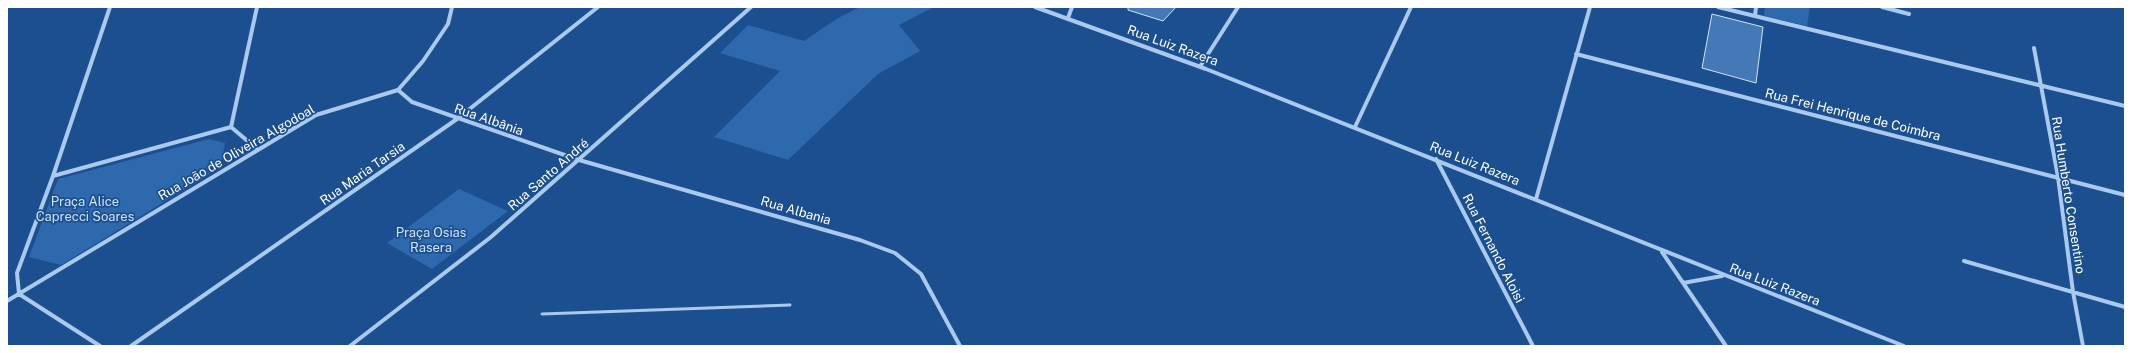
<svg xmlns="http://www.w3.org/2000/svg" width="2132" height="353" font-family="'Public Sans',sans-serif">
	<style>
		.green { fill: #2e69ad }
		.building { fill: #4478b7; stroke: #cfe3fa }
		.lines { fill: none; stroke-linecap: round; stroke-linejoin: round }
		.lane { stroke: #a9c9ee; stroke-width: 3 }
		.street { stroke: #a9c9ee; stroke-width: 4 }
		.labels { text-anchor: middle; stroke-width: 3.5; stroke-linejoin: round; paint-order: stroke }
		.street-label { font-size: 13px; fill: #fff; stroke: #1b4f8f }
		.park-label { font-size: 13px; fill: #cfe3fa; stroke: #1b4f8f }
	</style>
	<rect width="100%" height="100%" fill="#1b4f8f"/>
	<path class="green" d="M860,7h74l-35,18 21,26 -42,23 -90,86 -74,-23 66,-66 -60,-18 28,-28 56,16 34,-23z
		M1765,7h45l-3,19 -43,-10z
		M209,139l16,4 -3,17 -14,15 -147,90 -32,-8 29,-78z
		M459,189l49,22 -76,58 -45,-26z"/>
	<path class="building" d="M1128,7h48l-13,14 -35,-11z
		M1712,14l51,13 -7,56 -54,-15z"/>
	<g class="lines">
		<path class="lane" d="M542,314l248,-9"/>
		<path class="street" d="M1035,7l171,62 698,277
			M1718,7l407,99
			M1882,7l27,7
			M1755,16l1,-9
			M1068,18l4,-11
			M2034,48l24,129 15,115 10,54
			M1576,54l549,141
			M1201,65l37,-58
			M398,90l14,12 167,58 281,80 35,13 26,21 39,72
			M231,127l26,-120
			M231,127l26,22
			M1355,127l56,-120
			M1436,159l97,187
			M53,176l178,-49
			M1536,199l54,-192
			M1662,252l64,94
			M1964,261l161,46
			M1683,283l39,-7
			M7,301l309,-186 82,-25 25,-29 25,-37 4,-17
			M100,346l-81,-52 -2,-21 36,-97 57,-169
			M131,346l326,-227 141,-112
			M350,346l141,-109 260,-230"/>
	</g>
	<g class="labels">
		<g class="street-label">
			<text transform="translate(1173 45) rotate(20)" y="5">Rua Luiz Razera</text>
			<text transform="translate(1853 114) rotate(14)" y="5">Rua Frei Henrique de Coimbra</text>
			<text transform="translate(489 119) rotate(19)" y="5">Rua Albânia</text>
			<text transform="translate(236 152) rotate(-30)" y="5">Rua João de Oliveira Algodoal</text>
			<text transform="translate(1475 163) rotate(22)" y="5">Rua Luiz Razera</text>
			<text transform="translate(362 173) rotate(-35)" y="5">Rua Maria Tarsia</text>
			<text transform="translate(548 174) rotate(-41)" y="5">Rua Santo André</text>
			<text transform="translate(2069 195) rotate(81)" y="5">Rua Humberto Consentino</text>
			<text transform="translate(796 210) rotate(16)" y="5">Rua Albania</text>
			<text transform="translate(1494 248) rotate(63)" y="5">Rua Fernando Aloisi</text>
			<text transform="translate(1775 284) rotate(21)" y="5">Rua Luiz Razera</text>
		</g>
		<g class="park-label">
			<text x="85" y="206">Praça Alice<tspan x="85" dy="15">Caprecci Soares</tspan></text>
			<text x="431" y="237">Praça Osias<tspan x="431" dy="15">Rasera</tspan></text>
		</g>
	</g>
	<rect width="2132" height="353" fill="none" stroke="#ffffff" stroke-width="16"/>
</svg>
